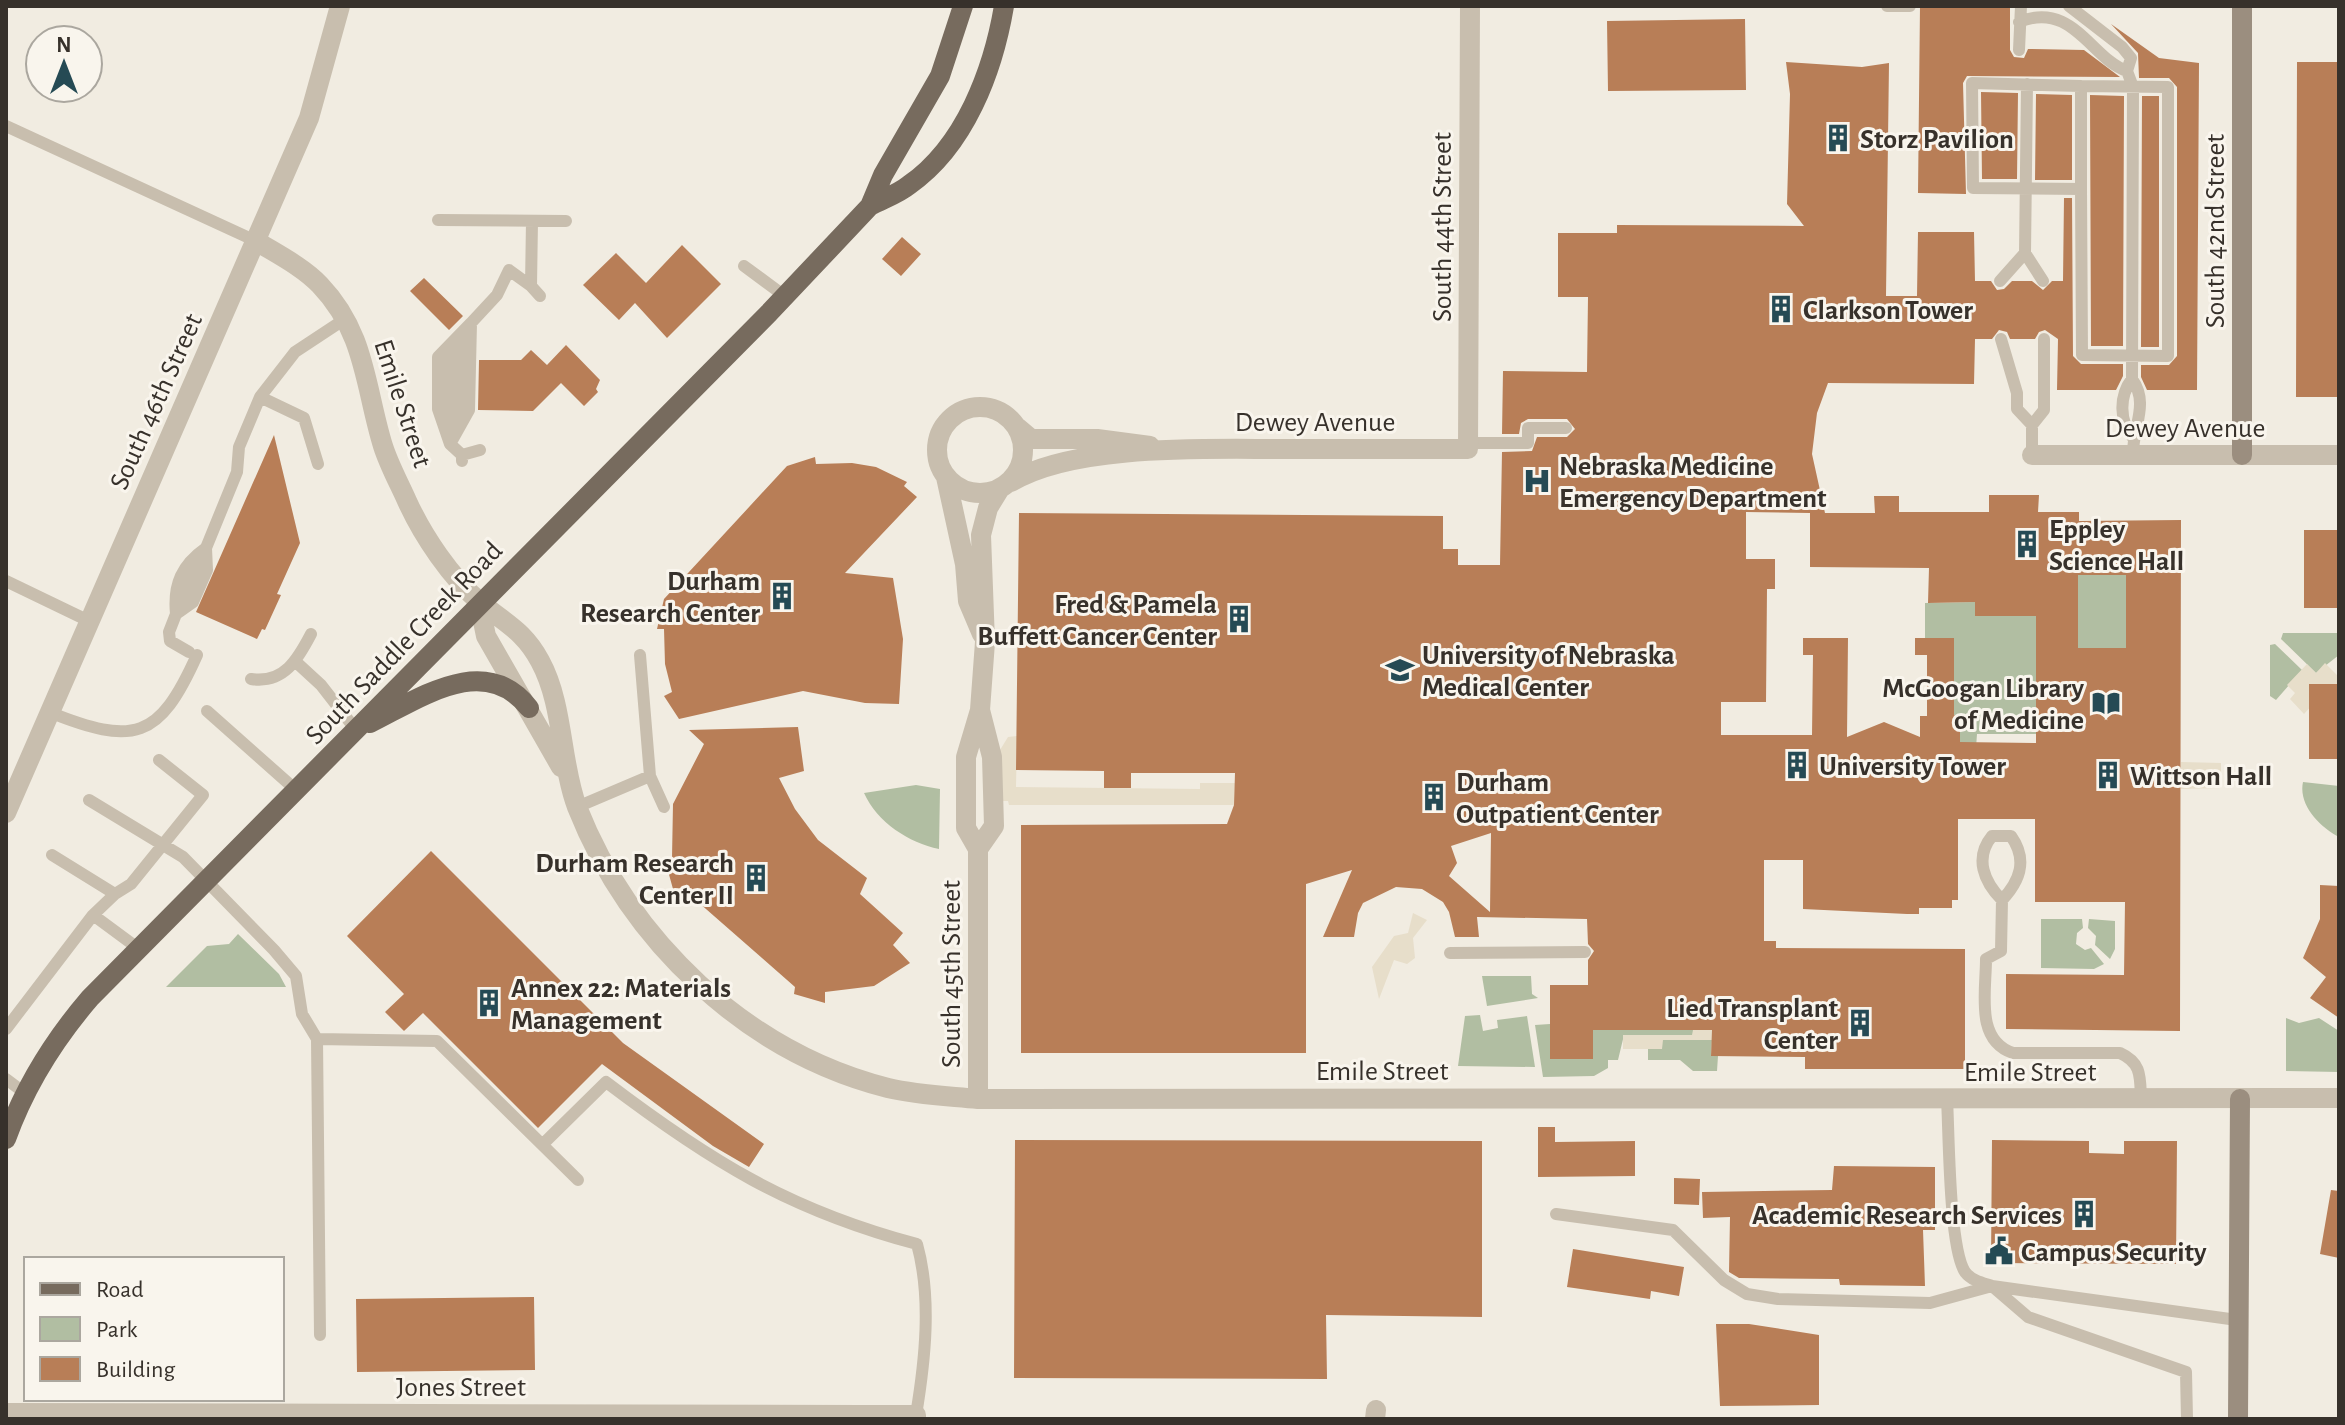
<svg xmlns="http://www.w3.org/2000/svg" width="2345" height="1425" font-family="'Alegreya Sans',sans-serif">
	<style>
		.green { fill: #b1bea2 }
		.plaza { fill: #e7deca }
		.building { fill: #b87e57; fill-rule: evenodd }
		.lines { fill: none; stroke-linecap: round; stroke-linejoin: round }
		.lane { stroke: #c8beae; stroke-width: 12 }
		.street { stroke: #c8beae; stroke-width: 20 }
		.secondary { stroke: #9b8e7f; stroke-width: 20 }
		.primary { stroke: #776b5e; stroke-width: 20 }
		.labels { text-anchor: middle; stroke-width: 6; stroke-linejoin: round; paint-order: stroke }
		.poi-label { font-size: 28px; font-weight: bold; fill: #37312b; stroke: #f9f5ed; text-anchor: start }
		.street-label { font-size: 28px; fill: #37312b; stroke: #f9f5ed }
	</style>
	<rect width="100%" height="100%" fill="#f1ece1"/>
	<path class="green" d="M2078,575h48l19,73h-109v86h-59l-1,14h-16v-33h-6v-77h-29v-35l50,-1 1,14h102z
		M2283,633h56v22l-23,18 -35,-34z
		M2275,644l27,26 -26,30 -6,-4v-51z
		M2303,782l36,4v51c-19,-10 -41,-32 -36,-55z
		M916,785l24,4 -1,60c-30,-6 -62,-27 -75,-56z
		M2041,919h41l1,9 -6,5 -1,11 9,6 6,-2 13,16 -10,5 -53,-1z
		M2089,919l26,2v28l-5,10 -15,-14 1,-9 -8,-8z
		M238,934l41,40 7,13h-120l41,-41 22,-2z
		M1482,976h49l1,18 6,4 -51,8z
		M1480,1015l3,16 15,-3 -1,-8 30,-4 8,51 -77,-1 7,-50z
		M2286,1018l13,5 20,-5 20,13v41l-53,-1z
		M1550,1024v35h43v-29h100v5h-69l-6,25h-10v8l-14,8 -51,1 -8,-52z
		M1662,1040h50l-1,15 7,1 -1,15h-24l-13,-11h-32v-11h14z"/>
	<path class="plaza" d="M2325,663l14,14v16h-16l-19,21 -14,-15 5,-6 -8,-8 20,-21 9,9z
		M1017,736l-1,51 184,2v-6h35l-1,22h-225l-1,-4h-9l1,-51 8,-13z
		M2181,762l40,1v25l-40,1z
		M1413,913l14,7 -14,18 2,20 -8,6 -13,-4 -15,39 -7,-32 22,-31 14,-3z
		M1693,1030h19v10h-49l-1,9h-39v-14h69z"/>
	<path class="building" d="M1920,6h90v44l4,7 10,1 4,-9 56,1 36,27 -153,-1 -4,7 3,111 -48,-1z
		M1745,19l1,71 -138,1 -1,-70z
		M2111,24l48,34 40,5 -2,327h-50l-6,-13v-12h28l8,-9v-269l-8,-9h-30l-1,-25z
		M1786,62l76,5 27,-4 -3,233h31l1,-64h56l1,49h16l6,9 7,-1 8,-8h20l11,9 9,-9h11l1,-83h8l1,158 8,8h42v12l-7,14h-59l1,-51 -13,-9 -6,2 -4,7h-25l-3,-7 -8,-2 -7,9h-17l-1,45 -146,-1 -11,30 -5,41 13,59h50l-1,-17h25v16h90v-17h50l-1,17h41v9l102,-1 -1,511 -174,-2v-55l118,1 1,-73h-90v-83h-77v81h-6v8h-33v6h-12l-104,-5v-49h-39v81h12v7l189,1v120h-160v-12l-94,-1 1,-26h-119v29h-43v-74h38v-25l6,-9 -6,-7 -1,-25 -110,-2 2,20h-24l-6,-25 -6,-10 -21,-13 -26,-2 -33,16 -5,10 -4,24h-31l29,-67 -46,14v169h-285v-228l206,-1 7,-19 1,-32h-104v15h-27v-17l-88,-1 3,-257 424,3v33h15v16h42l2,-113 30,-1 5,-14h30l8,-8 -8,-10h-39l-7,4 -2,11h-17l1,-63 84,1 1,-75h-30v-64h59v-8l187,1 -17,-22 3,-110zM1746,512l64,1v54l119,1 -1,35 47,-1v14h61v127l-76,-1v-27h-6v-77h-39v17h12v61h-7v21l-36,-15 -37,15 1,-99h-45v17h10l-1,80h-91v-33h45l1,-113h8v-30h-29zM2078,575h48v73h-48zM1491,833l-1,79 -41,-36 8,-13 -6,-17z
		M2297,62h42v335h-43z
		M1981,92l37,1 -1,86h-35z
		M2036,94l36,1v85h-37z
		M2090,95l34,1 -1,250h-32z
		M2142,96h17v251h-18z
		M902,237l19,17 -20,22 -19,-17z
		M682,245l39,39 -54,54 -32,-35 -16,17 -36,-35 33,-32 30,30z
		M424,278l39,38 -14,14 -39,-39z
		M566,345l34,35 -4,9 2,3 -14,14 -23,-23 -28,28 -55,-1 1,-50h42l10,-10 16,15z
		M274,435l26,108 -23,51 4,1 -16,35 -3,-1 -5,10 -61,-27z
		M815,457l1,7 36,-1 24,4 31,15 -3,4 13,11 -72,76 48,5 10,61 -4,65 -34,-1 -62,-12 -124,28 -15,-23 8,-4 -7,-28 -1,-35h-7l7,-30 123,-133z
		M2304,530h35v78h-35z
		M2309,684h30v75h-30z
		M798,727l6,44 -25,7 16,31 23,31 49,38 -7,16 43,39 -10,12 17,18 -36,23 -49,6v11l-31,-9 1,-7 -113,-99 -9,1 -8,-29 7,-2 1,-54 31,-60 -15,-14z
		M431,851l192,192 141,101 -15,23 -36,-21 -111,-82 -64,64 -115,-115 -19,18 -19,-19 19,-18 -57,-58z
		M2320,885l19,1v132l-29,-20 16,-21 -23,-19 17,-39z
		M1538,1127h17v15l80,-1v35l-97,1z
		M1015,1140l467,1v176l-156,-2 1,64 -313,-1z
		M1992,1140l97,1v12l35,1v-13h53l-1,123 -185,-1z
		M1834,1166l101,1v63h-12l2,56 -85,-1 -1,-6 -100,-1 -10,-6 1,-55 -27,1 -1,-26 130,-2z
		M1674,1178l26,1 -1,26 -25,-1z
		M2331,1190l8,1v67l-19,-4z
		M1573,1249l111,18 -5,29 -28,-5 -1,8 -83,-12z
		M534,1297l1,73 -178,2 -1,-73z
		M1716,1324h33l70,11v70l-99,1z"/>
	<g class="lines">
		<path class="lane" d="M1887,6h23
			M2069,6l53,41 9,11 -4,13 6,16 -1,292c18,25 0,49 1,76
			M2019,22c54,-22 72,37 108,49
			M2019,50l2,-44
			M1972,83l109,3v103l-108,-1z
			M2027,84l-2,169 18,28
			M6,126l250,115
			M2081,189l1,166 86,1v-269l-87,-1
			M438,220l128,1
			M532,221l-1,65 9,10
			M744,266l42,31
			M2000,281l25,-28
			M2001,339l16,54v16l15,16
			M2132,379c-13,17 -13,42 1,59
			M260,397l44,21 14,46
			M455,425c7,-28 0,-57 9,-84
			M450,433l-2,-76 8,-11
			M1468,443h60v-15h38
			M450,444l-12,-35v-52l33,-34
			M462,455l-12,-11 19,-34 2,-87 26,-28 12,-25 22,16
			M2032,455v-30l12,-15v-71
			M462,461v-6l18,-5
			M6,581l83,40
			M178,611l26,-60
			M176,614c-3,-30 6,-49 30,-66
			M189,652l-19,-11 -1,-9 7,-18 17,-12 14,-32 -1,-22 31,-76 2,-25 21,-50 35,-45 50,-33
			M296,662l25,23 35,45
			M251,679c33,5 47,-20 60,-45
			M207,711l89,79
			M49,712c85,34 110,28 148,-57
			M650,776l14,31
			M89,800l94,57 91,93 22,26 6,38 15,25
			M577,807l73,-31 -10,-121
			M52,855l63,39 16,-10 72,-89 -44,-35
			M2002,900c-18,-18 -28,-42 -10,-64h19c17,24 9,45 -9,64l-1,51 -15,8c0,34 -11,81 27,94h107c22,10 20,24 21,46
			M93,915l46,34
			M1450,953l135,-1
			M6,1029l87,-114 22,-21
			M6,1079l20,15
			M1947,1099c2,34 2,149 18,173 7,9 18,11 27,14l245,34
			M543,1144l63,-62c104,79 183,128 311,162 15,54 8,117 -1,171
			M1556,1214l117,16 51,50 23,14 31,5 152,4 62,-17 36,31 158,55 1,47
			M320,1335l-3,-296 120,2 141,139"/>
		<path class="street" d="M256,241c21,13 47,26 64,44 46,48 45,103 63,161 6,19 16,37 24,55 16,35 44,77 74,102 25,21 43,28 59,58 24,44 20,100 37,146 53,134 169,245 311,281 29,7 60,8 90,11l1361,-1
			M937 450a43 43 0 1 1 86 0a43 43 0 1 1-86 0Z
			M1018,428l13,11h66l53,7
			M2032,455h307
			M946,477l19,87 3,37 14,33
			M1011,482c63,-38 194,-33 268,-33 63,0 126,0 189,0l2,-443
			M479,602l7,34 75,131
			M6,813l303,-695 31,-112
			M978,849l16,-23 -2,-69 -12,-47
			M978,1099v-250l-12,-21v-71l14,-47 5,-68 -4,-107 7,-27 11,-18
			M6,1413l857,2h53v4
			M1375,1419l1,-9"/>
		<path class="secondary" d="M2242,455v-449
			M2238,1419l2,-320"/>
		<path class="primary" d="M870,206c13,-7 28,-12 39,-21 56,-39 84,-114 95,-179
			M370,723c49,-24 115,-72 159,-15
			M6,1139c19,-53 48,-99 84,-141l679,-685 101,-107 13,-31 57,-99 23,-70"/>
	</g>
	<defs>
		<symbol id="building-bare" viewBox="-9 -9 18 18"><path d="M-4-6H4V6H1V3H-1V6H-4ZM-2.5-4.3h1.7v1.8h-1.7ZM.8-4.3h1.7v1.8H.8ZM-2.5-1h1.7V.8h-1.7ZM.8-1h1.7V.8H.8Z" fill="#254a54" stroke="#f9f5ed" stroke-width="2.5" paint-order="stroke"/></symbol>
		<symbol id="hospital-bare" viewBox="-9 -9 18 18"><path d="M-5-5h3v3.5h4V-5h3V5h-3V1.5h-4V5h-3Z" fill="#254a54" stroke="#f9f5ed" stroke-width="2.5" paint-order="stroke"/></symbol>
		<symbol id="university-bare" viewBox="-9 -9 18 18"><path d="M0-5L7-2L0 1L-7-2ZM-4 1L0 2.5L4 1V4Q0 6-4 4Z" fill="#254a54" stroke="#f9f5ed" stroke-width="2.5" paint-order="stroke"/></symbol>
		<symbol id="library-bare" viewBox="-9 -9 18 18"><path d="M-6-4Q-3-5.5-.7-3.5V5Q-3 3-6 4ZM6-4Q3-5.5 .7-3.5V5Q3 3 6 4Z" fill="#254a54" stroke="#f9f5ed" stroke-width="2.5" paint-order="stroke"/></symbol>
		<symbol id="civic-bare" viewBox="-9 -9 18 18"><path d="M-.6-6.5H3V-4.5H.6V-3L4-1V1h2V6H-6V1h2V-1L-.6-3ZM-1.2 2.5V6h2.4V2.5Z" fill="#254a54" stroke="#f9f5ed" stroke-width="2.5" paint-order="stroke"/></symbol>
	</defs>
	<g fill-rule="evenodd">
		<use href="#building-bare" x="1818" y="118" width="40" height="40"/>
		<use href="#building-bare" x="1761" y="289" width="40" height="40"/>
		<use href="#hospital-bare" x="1517" y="461" width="40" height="40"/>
		<use href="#building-bare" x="2007" y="524" width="40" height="40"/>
		<use href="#building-bare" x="762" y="576" width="40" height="40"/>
		<use href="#building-bare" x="1219" y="599" width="40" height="40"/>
		<use href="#university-bare" x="1380" y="650" width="40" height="40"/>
		<use href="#library-bare" x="2086" y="683" width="40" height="40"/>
		<use href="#building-bare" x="1777" y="745" width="40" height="40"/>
		<use href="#building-bare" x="2088" y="755" width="40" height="40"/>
		<use href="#building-bare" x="1414" y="777" width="40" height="40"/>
		<use href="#building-bare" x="736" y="858" width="40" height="40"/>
		<use href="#building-bare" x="469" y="983" width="40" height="40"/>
		<use href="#building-bare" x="1840" y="1003" width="40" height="40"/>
		<use href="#building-bare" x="2064" y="1194" width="40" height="40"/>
		<use href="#civic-bare" x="1979" y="1231" width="40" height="40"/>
	</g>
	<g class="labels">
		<g class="poi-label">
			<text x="1860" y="148">Storz Pavilion</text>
			<text x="1803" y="319">Clarkson Tower</text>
			<text x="1559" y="475">Nebraska Medicine<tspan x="1559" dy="32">Emergency Department</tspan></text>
			<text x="2049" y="538">Eppley<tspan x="2049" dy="32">Science Hall</tspan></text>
			<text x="760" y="590" text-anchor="end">Durham<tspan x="760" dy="32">Research Center</tspan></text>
			<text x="1217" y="613" text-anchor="end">Fred &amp; Pamela<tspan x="1217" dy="32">Buffett Cancer Center</tspan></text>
			<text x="1422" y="664">University of Nebraska<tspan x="1422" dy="32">Medical Center</tspan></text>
			<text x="2084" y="697" text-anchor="end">McGoogan Library<tspan x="2084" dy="32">of Medicine</tspan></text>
			<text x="1819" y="775">University Tower</text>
			<text x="2130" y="785">Wittson Hall</text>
			<text x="1456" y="791">Durham<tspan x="1456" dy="32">Outpatient Center</tspan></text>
			<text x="734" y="872" text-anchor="end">Durham Research<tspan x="734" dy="32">Center II</tspan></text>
			<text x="511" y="997">Annex 22: Materials<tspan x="511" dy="32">Management</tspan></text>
			<text x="1838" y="1017" text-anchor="end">Lied Transplant<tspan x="1838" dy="32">Center</tspan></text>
			<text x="2062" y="1224" text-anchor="end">Academic Research Services</text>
			<text x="2021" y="1261">Campus Security</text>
		</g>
		<g class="street-label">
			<text transform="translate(1441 227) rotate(-90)" y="10">South 44th Street</text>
			<text transform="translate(2214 231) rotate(-90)" y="10">South 42nd Street</text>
			<text transform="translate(155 401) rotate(-66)" y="10">South 46th Street</text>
			<text transform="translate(404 403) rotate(72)" y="10">Emile Street</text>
			<text x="1315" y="431">Dewey Avenue</text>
			<text x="2185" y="437">Dewey Avenue</text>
			<text transform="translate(403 642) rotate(-46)" y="10">South Saddle Creek Road</text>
			<text transform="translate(950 974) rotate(-90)" y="10">South 45th Street</text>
			<text x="1382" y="1080">Emile Street</text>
			<text x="2030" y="1081">Emile Street</text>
			<text x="461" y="1396">Jones Street</text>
		</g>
	</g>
	<rect width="2345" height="1425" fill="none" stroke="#37312b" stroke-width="16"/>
	<rect x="24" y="1257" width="260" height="144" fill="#f9f5ed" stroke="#aba79f" stroke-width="2"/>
	<rect x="40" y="1283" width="40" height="12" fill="#776b5e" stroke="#aba79f" stroke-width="2"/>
	<text x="96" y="1297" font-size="24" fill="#37312b">Road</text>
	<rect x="40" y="1317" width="40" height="24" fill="#b1bea2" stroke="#aba79f" stroke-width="2"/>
	<text x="96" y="1337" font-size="24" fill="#37312b">Park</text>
	<rect x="40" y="1357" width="40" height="24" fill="#b87e57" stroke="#aba79f" stroke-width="2"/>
	<text x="96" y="1377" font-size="24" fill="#37312b">Building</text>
	<g transform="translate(64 64)"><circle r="38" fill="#f9f5ed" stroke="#aba79f" stroke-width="2"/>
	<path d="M0-6L14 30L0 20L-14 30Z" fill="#254a54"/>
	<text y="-12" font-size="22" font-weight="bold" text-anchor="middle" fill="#37312b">N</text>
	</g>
</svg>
